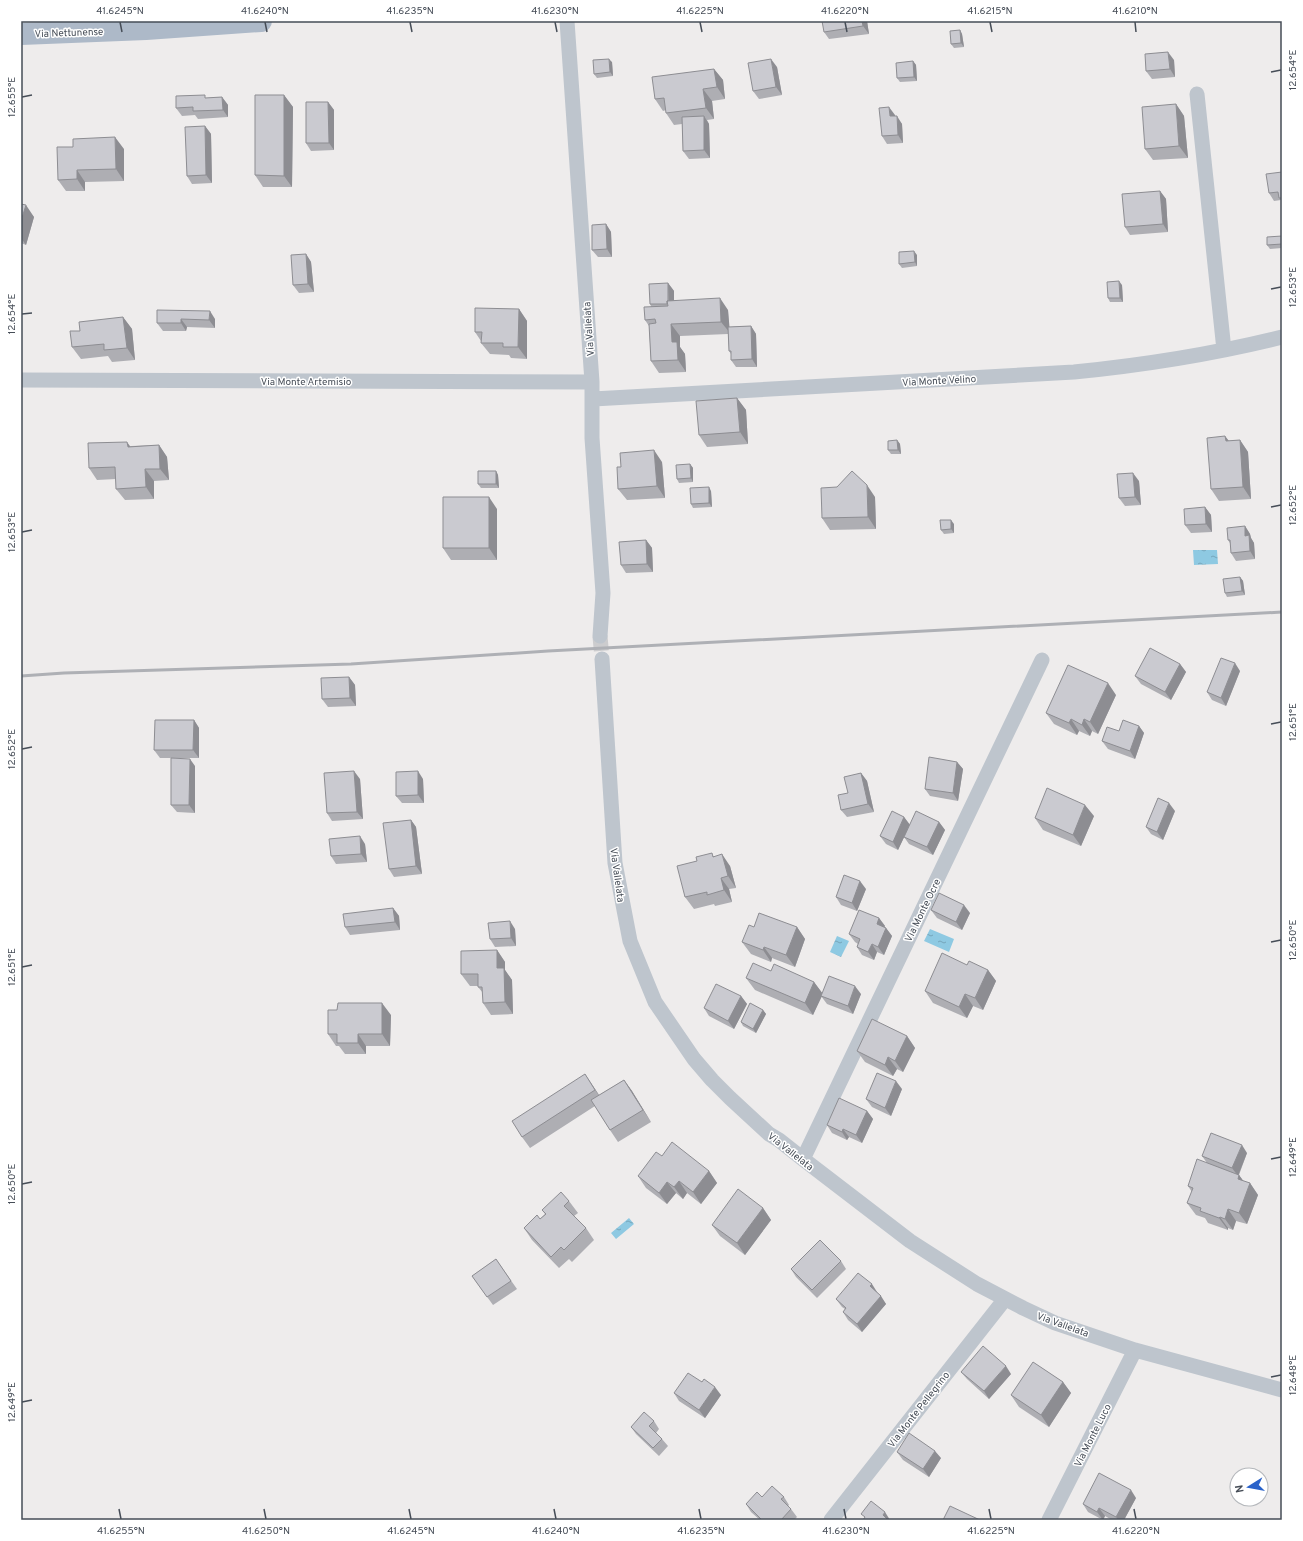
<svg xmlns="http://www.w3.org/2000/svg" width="1303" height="1541" font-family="Overpass,sans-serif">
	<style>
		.water { fill: url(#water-ripples) }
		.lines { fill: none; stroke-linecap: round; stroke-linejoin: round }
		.minor-tunnel { stroke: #ccccce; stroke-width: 15; stroke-dasharray: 15 8; stroke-linecap: butt }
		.minor { stroke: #bec5cd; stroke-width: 15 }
		.primary { stroke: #adb9c8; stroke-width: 22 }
		.rail { stroke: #aeb0b5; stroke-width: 3 }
		.wall { fill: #aeaeb3 }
		.shaded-wall { fill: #8d8d92 }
		.building { fill: #cacad0; stroke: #8d8d92 }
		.ticks { fill: none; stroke: #464d57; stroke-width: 1.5 }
		.labels { text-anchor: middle; stroke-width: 3; stroke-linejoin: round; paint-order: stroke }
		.street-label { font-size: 10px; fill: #464d57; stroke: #fff }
		.neatline { fill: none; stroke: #464d57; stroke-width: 1.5 }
		.ticks-label { font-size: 10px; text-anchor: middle; fill: #464d57 }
	</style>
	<defs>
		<pattern id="water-ripples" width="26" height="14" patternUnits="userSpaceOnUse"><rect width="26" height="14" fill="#8ec9e2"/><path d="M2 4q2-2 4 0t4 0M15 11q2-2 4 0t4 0" fill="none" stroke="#76a5ba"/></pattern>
	</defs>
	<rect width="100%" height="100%" fill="#eeecec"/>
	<path class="water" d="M1193,550h24l1,14 -24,1z
		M930,929l24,10 -5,13 -25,-11z
		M837,936l12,5 -8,16 -11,-5z
		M629,1218l5,6 -18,15 -5,-6z"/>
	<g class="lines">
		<path class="minor-tunnel" d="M600,636l2,23"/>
		<path class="minor" d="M567,21l25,361v56l11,155 -3,43
			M1197,94l27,256
			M21,380l571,2
			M593,399l481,-27c70,-7 140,-18 208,-35
			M602,659l13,204 15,78 25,61 39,57 18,21 18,18 39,36 10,6 24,19 107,82 67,43 46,24 32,15 80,27 147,40
			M803,1159l239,-499
			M831,1520l174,-221
			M1049,1520l86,-170"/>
		<path class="primary" d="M21,34l125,-5 115,-8"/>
		<path class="rail" d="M21,676l43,-3 287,-9 197,-13 734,-39"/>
	</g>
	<path class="wall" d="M867,21l2,13 -40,5 -5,-7z
		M960,30l2,4 2,13 -10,1 -3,-4z
		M1174,60l1,17 -23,2 -6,-8z
		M913,61l3,4 1,16 -17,1 -3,-4z
		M612,62l1,14 -16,2 -3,-4z
		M777,67l5,28 -23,4 -6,-8z
		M714,69l9,11 2,19 -13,2 2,18 -7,1 2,4 1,34 -21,1 -6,-8 -1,-27 -8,1 -8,-12v-3l-3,1 -8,-12z
		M284,95l9,12 -1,80h-29l-8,-12z
		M222,97l6,8v12l-30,2 -3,-4 -13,1 -6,-8 31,-10z
		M328,102l6,8v40l-23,1 -5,-8z
		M1176,104l8,12 4,42 -35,2 -8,-11z
		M895,115v1l7,8 1,19 -16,1 -5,-8z
		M205,126l6,8 1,49 -20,1 -5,-8z
		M73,147l51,2v32l-39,1v9h-19l-8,-11z
		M1282,172v30l-1,-2 -7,1 -5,-8z
		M1160,191l6,8 2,33 -38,3 -5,-8z
		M21,204l13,13 -8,28 -5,-2z
		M606,224l5,8 1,25h-14l-6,-7z
		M1282,236v12l-12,1 -3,-4z
		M306,254l5,8 3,30 -15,1 -6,-8z
		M917,255v11l-15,2 -3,-4z
		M668,283l6,8v9l54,10 1,17 22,-1 5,8 1,33h-21l-5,-7v-6l-2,-3 -1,-17 -48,2v11l5,7 1,18 -27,1 -8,-12 -2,-35 -4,-6 6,-14 -1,-2z
		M1122,285l1,17h-13l-2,-4z
		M519,309l8,12v38l-16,-1 -2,-3 -19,-1 -9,-11v-2l-6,-9z
		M157,310l58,9v9l-28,-1 -1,4h-23l-6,-8z
		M123,317l9,12 3,31 -23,2 -4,-6 -27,3 -9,-12 8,-16z
		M737,398l9,12 2,34 -41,3 -8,-12z
		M1225,436l4,5 11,-1 8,12 3,47 -32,2 -8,-12z
		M897,440l3,4 1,10h-10l-3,-4z
		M159,445l8,12 2,23 -15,1v18l-29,1 -9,-11v-10l-19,1 -8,-12 42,-22z
		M662,462l3,36 -38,2 -9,-11 3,-22z
		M690,464l3,4v14l-14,1 -2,-4z
		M496,471l2,4 1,13h-18l-3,-4z
		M1139,481l2,24 -16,1 -6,-8z
		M837,487l38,10 1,32 -46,1 -8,-12z
		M711,491l1,16 -19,1 -2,-4z
		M1205,507l6,8 1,17 -21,1 -6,-8z
		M497,509v51h-46l-8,-12z
		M954,524v9l-10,1 -3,-4z
		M1245,526l5,8 1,4 3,5 1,16 -19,2 -5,-8 -1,-10 -2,-3z
		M646,540l6,8 1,24 -27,1 -5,-8z
		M1240,577l3,4 2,14 -18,2 -2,-4z
		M1180,664l6,8 -15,28 -30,-16 -6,-8z
		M1240,671l-14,35 -14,-6 -5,-8z
		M349,677l6,8 1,21 -28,1 -6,-8z
		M1116,695l-18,39 -6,-3 -2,5 -11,-5 -2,4 -23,-11 -8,-11z
		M194,720l5,8v30h-39l-6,-8z
		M1139,726l5,7 -9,26 -27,-10 -6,-8 17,-10z
		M957,762l6,7 -5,32 -28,-5 -5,-7z
		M195,766v47l-18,-1 -6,-7z
		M861,773l6,8 7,31 -27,5 -6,-7 7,-17z
		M360,779l3,40 -31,2 -5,-8z
		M423,779l1,24h-22l-6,-7z
		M1175,811l-12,29 -12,-6 -5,-7z
		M1094,816l-13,30 -38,-16 -8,-12z
		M904,817l6,8 29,-3 6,8 -12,25 -24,-11 -5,-7 -6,13 -12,-6 -6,-8z
		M411,820l5,7 6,47 -28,3 -5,-8z
		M365,844l2,18 -31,2 -5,-8z
		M714,856l16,10 6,22 -7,1 3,13 -17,4 -1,-2 -20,5 -9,-12 12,-36z
		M866,889l-9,22 -16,-6 -5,-8z
		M393,908l6,8 1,14 -50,5 -5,-8z
		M931,910l39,3 -8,17 -25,-12z
		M879,918l6,8 -1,1 2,1 6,8 -8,19 -7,-3 -3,8 -12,-5 -5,-8 1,-3 -3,-2 -6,-8z
		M754,927h43l8,12 -10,28 -23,-9 -1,4 -20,-8 -9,-12z
		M515,929l1,17 -21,1 -5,-8z
		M497,950l8,12v8l7,10 1,34 -22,1 -8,-12v-10l-5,-6v-1h-8l-9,-12z
		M967,965l21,5 8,11 -13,29 -10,-4 -6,12 -34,-15 -8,-12z
		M771,971l43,11 8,11 39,1 -8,20 -26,-10 -6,-8 -8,19 -58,-25 -9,-12z
		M741,996l6,8 -13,25 -25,-13 -5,-8z
		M763,1010l3,4 -10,19 -13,-7 -2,-4z
		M391,1015l-1,31h-24v8h-21l-6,-8h-3l-8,-12z
		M907,1036l8,12 -12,24 -6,-3 -4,7 -28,-14 -8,-11z
		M585,1074l14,21 25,-15 8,11 19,31 -33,20 -8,-12 -15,-24 -65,42 -8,-11z
		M902,1089l-11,27 -19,-9 -6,-8z
		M867,1111l6,8 -11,24 -13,-6 -2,3 -15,-7 -5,-8z
		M1247,1153l-8,22 4,6 7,2 8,12 -11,29 -11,-3 -3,9 -5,-2v2l-20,-7 -3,-5 -9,-3 -9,-12 5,-11 -4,-6 19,-23 -5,-7z
		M662,1156l47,15 8,12 -16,21 -14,-11 -4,6 -7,-6 -9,11 -21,-16 -8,-12z
		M569,1201l9,12 -4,3 12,12 8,12 -22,22 -3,-3 -10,9 -27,-28 -8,-12 16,-9 5,-5 -3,-4z
		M763,1208l8,12 -26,35 -25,-19 -8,-11z
		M496,1259l21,30 -24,16 -21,-29z
		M841,1261l5,8 -29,29 -21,-21 -5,-8z
		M877,1292l9,12 -24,28 -14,-12 -5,-8 2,-3 -3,-2 -6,-8z
		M961,1372l50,2 -22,25 -22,-20z
		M1063,1382l8,11 -22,34 -30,-20 -8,-12z
		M674,1393l47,2 -16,23 -26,-17z
		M654,1421l5,8 -3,4 6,6 6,7 -9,10 -23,-22 -5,-7z
		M897,1452l44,6 -12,19 -26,-17z
		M762,1497h22l5,8 -1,1 3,3 6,8 -3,3h-34l-9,-8 -5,-8z
		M1136,1498l-12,22h-12l-7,-4 -2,4 -15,-8 -5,-8z"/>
	<path class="shaded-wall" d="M862,21h5l2,13 -6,-8z
		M960,30l2,4 2,13 -3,-4z
		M1168,52l6,8 1,17 -5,-8z
		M609,59l3,3 1,14 -3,-4z
		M771,59l6,8 5,28 -6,-8z
		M913,61l3,4 1,16 -3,-4z
		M714,69l9,11 2,19 -8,-12z
		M703,89l9,12 2,18 -8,-11z
		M284,95l9,12 -1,80 -8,-11z
		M222,97l6,8v12l-5,-7z
		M328,102l6,8v40l-5,-7z
		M1176,104l8,12 4,42 -9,-12z
		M889,107l6,8 1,9 -6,-8z
		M704,116l5,8 1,34 -6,-8z
		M897,116l5,8 1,19 -5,-8z
		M205,126l6,8 1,49 -6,-8z
		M115,137l9,12v32l-8,-12z
		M77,170l8,12v9l-8,-12z
		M1160,191l6,8 2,33 -5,-8z
		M26,205l8,12 -8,28 -5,-7v-17z
		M606,224l5,8 1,25 -5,-8z
		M914,251l3,4v11l-2,-4z
		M306,254l5,8 3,30 -6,-8z
		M1119,281l3,4 1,17 -3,-4z
		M668,283l6,8v21l-5,-8z
		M720,298l8,12 2,23 -9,-11z
		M519,309l8,12v38l-9,-12z
		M210,311l5,8v9l-6,-8z
		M123,317l9,12 3,31 -8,-12z
		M181,319l6,8 -1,4 -5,-8z
		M671,324l9,12v11l5,7 1,18 -8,-12 -6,-18z
		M751,326l5,8 1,33 -5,-8z
		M737,398l9,12 2,34 -8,-12z
		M1225,436l9,12 -8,-7z
		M897,440l3,4 1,10 -3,-4z
		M1240,440l8,12 3,47 -8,-12z
		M127,442l8,11 -7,-6z
		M159,445l8,12 2,23 -9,-11z
		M654,450l8,12 3,36 -8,-12z
		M690,464l3,4v14l-2,-4z
		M145,469l9,12v18l-8,-12z
		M496,471l2,4 1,13 -3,-4z
		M1133,473l6,8 2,24 -6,-8z
		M867,485l8,12 1,32 -8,-12z
		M709,487l2,4 1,16 -3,-4z
		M489,497l8,12v51l-8,-12z
		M1205,507l6,8 1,17 -6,-8z
		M951,520l3,4v9l-3,-4z
		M1245,526l5,8 1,4 3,5 1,16 -5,-8 -5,-15z
		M646,540l6,8 1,24 -6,-8z
		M1240,577l3,4 2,14 -3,-4z
		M1235,663l5,8 -14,35 -5,-8z
		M1180,664l6,8 -15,28 -6,-8z
		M349,677l6,8 1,21 -6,-8z
		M1108,683l8,12 -18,39 -8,-12z
		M1071,719l8,12 -2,4 -8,-12z
		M1084,719l8,12 -2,5 -8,-11z
		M194,720l5,8v30l-6,-8z
		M1139,726l5,7 -9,26 -5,-8z
		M190,759l5,7v47l-6,-8z
		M957,762l6,7 -5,32 -5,-8z
		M354,771l6,8 3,40 -6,-7z
		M418,771l5,8 1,24 -6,-8z
		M861,773l6,8 7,31 -6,-8z
		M1169,803l6,8 -12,29 -6,-8z
		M1085,805l9,11 -13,30 -8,-11z
		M904,817l6,8 -12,25 -5,-8z
		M411,820l5,7 6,47 -6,-8z
		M939,822l6,8 -12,25 -6,-8z
		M360,836l5,8 2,18 -6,-8z
		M722,854l8,12 6,22 -8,-12z
		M721,878l8,11 3,13 -8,-12z
		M860,881l6,8 -9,22 -5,-8z
		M964,905l6,8 -8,17 -6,-8z
		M393,908l6,8 1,14 -5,-8z
		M879,918l6,8 -3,6 -5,-8z
		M510,921l5,8 1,17 -5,-8z
		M797,927l8,12 -10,28 -9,-12z
		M886,928l6,8 -8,19 -6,-8z
		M872,944l5,8 -3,8 -6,-8z
		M764,947l8,11 -1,4 -8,-12z
		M497,950l8,12v8l7,10 1,34 -8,-12 -8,-34z
		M988,970l8,11 -13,29 -8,-12z
		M814,982l9,12 -10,21 -8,-12z
		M855,986l6,8 -8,20 -5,-8z
		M965,994l8,12 -6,12 -8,-11z
		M741,996l6,8 -13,25 -6,-8z
		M382,1003l9,12 -1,31 -8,-12z
		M763,1010l3,4 -10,19 -3,-4z
		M358,1034l8,12v8l-8,-11z
		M907,1036l8,12 -12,24 -8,-11z
		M888,1057l9,12 -4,7 -8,-11z
		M585,1074l18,27 -8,-11z
		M624,1080l8,11 19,31 -8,-12z
		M896,1081l6,8 -11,27 -6,-8z
		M867,1111l6,8 -11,24 -6,-8z
		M843,1129l6,8 -2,3 -5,-8z
		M1242,1145l5,8 -9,23 -6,-8z
		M709,1171l8,12 -16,21 -8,-12z
		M1239,1175l9,12 -10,-8z
		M679,1181l8,12 -4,6 -9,-12z
		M667,1182l9,11 -9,11 -8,-11z
		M1250,1183l8,12 -11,29 -8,-11z
		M763,1208l8,12 -26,35 -8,-12z
		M1228,1209l8,12 -3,9 -8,-11z
		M1220,1217l8,11v2l-9,-12z
		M872,1284l5,8 -2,2 -5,-8z
		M881,1296l5,8 -24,28 -5,-8z
		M1006,1366l5,8 -22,25 -5,-8z
		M1063,1382l8,11 -22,34 -8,-12z
		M715,1387l6,8 -16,23 -6,-8z
		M935,1451l6,7 -12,19 -6,-8z
		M1131,1490l5,8 -12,22h-6l-2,-3z
		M1099,1508l6,8 -2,4 -6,-8z
		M885,1512l5,8h-4l-3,-5z"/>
	<path class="building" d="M822,21h40l1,5 -39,6z
		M960,30l1,13 -10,1 -1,-13z
		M1168,52l2,17 -24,2 -1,-17z
		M609,59l1,13 -16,2 -1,-14z
		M771,59l5,28 -23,4 -5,-28z
		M913,61l1,16 -17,1 -1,-15z
		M714,69l3,18 -14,2 3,19 -40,5 -2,-15 -9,1 -3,-22z
		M205,95v3l17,-1 1,13 -30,1v-4l-17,1v-12z
		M255,95h29v81l-29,-1z
		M306,102h22l1,41h-23z
		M1176,104l3,42 -34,3 -3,-42z
		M889,107l1,9h7l1,19 -16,1 -3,-28z
		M704,116v34l-21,1 -1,-34z
		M205,126l1,49 -19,1 -2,-49z
		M115,137l1,32 -39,1v9l-19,1 -1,-33h16v-8z
		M1282,172v26h-3l-1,-6 -9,1 -3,-19z
		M1160,191l3,33 -38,3 -3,-33z
		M21,204l5,1 -5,16z
		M606,224l1,25 -15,1v-25z
		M1282,236v8l-15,1v-8z
		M914,251l1,11 -16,2v-12z
		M306,254l2,30 -15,1 -2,-30z
		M1119,281l1,17h-12l-1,-16z
		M668,283v18h-1v3h-17l-1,-20z
		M720,298l1,24 -50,2 1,18h5l1,18 -27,1 -2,-37 7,-1 -1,-4 -10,1 -1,-13 24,-1 -1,-5z
		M475,308l44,1 -1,38h-15v-4h-22l1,-11h-7z
		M157,310l53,1 -1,9 -28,-1v4h-24z
		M123,317l4,31 -23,2v-6l-32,3 -2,-16h10l-1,-9z
		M751,326l1,33 -21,1v-9h-2l-1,-24z
		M737,398l3,34 -41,3 -3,-34z
		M1225,436l1,5 14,-1 3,47 -32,2 -4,-51z
		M897,440l1,10h-10v-9z
		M127,442l1,5 31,-2 1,24h-15l1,18 -30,2 -1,-22 -26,1 -1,-25z
		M654,450l3,36 -39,3 -1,-22h4l-1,-14z
		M690,464l1,14 -14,1 -1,-14z
		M478,471h18v13h-18z
		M852,471l15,14 1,32 -46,1 -1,-30 16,-1z
		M1133,473l2,24 -16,1 -2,-24z
		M709,487v16l-18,1 -1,-16z
		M443,497h46v51h-46z
		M1205,507l1,17 -21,1 -1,-16z
		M940,520h11v9l-10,1z
		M1245,526v10l4,-1 1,16 -19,2 -1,-13h-2l-1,-12z
		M646,540l1,24 -26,1 -2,-23z
		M1240,577l2,14 -17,2 -2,-14z
		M1150,648l30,16 -15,28 -30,-16z
		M1221,658l14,5 -14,35 -14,-6z
		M1068,665l40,18 -18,39 -6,-3 -2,6 -11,-6 -2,4 -23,-10z
		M349,677l1,21 -28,1 -1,-21z
		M155,720h39l-1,30h-39z
		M1123,720l16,6 -9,25 -28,-10 5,-14 12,4z
		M929,757l28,5 -4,31 -28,-4z
		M171,758l19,1 -1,46h-18z
		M354,771l3,41 -30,1 -3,-40z
		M418,771v24l-22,1v-24z
		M861,773l7,31 -27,6 -3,-15 10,-2 -4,-16z
		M1047,788l38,17 -12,30 -38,-17z
		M1158,798l11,5 -12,29 -11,-5z
		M892,811l12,6 -11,25 -13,-6z
		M916,811l23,11 -12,25 -23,-10z
		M411,820l5,46 -27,3 -6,-46z
		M360,836l1,18 -30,2 -2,-17z
		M712,853l1,4 9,-3 6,22 -7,2 3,12 -17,5v-3l-22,5 -8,-31 20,-5 -1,-4z
		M844,875l16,6 -8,22 -16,-6z
		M939,893l25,12 -8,17 -25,-12z
		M393,908l2,14 -50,5 -2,-13z
		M859,910l20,8 -2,6 9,4 -8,19 -6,-3 -4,8 -11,-5 3,-8 -11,-5z
		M759,913l38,14 -11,28 -22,-8 -1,3 -21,-8 7,-17 5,2z
		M510,921l1,17 -21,1 -2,-16z
		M497,950v18h7l1,34 -22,1 -1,-16h-4v-13h-17v-23z
		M942,953l25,12 2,-4 19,9 -13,28 -10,-4 -6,13 -34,-16z
		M753,963l18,8 3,-7 40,18 -9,21 -59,-25z
		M829,976l26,10 -7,20 -27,-10z
		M716,984l25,12 -13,25 -24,-13z
		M338,1003h44v31h-24v9h-21v-9h-9v-24h9z
		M750,1003l13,7 -10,19 -12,-7z
		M872,1019l35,17 -12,25 -7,-4 -3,8 -28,-14z
		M877,1073l19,8 -11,27 -19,-9z
		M585,1074l10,16 -73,47 -10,-16z
		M624,1080l19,30 -33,20 -19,-30z
		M839,1098l28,13 -11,24 -13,-6 -1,3 -15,-7z
		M1211,1133l31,12 -10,23 -30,-12z
		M672,1142l37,29 -16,21 -14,-11 -5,6 -7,-5 -8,11 -21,-17 18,-24 6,4z
		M1197,1159l42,16 -1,4 12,4 -11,30 -11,-4 -3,10 -5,-2 -1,1 -19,-7 1,-3 -14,-5 6,-15 -5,-2z
		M738,1189l25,19 -26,35 -25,-18z
		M561,1192l8,9 -5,5 22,22 -22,22 -3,-3 -10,10 -27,-29 13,-13 3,4 6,-5 -4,-4z
		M820,1240l21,21 -29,29 -21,-21z
		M496,1259l15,22 -24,16 -15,-21z
		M858,1273l14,11 -2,2 11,10 -24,28 -14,-12 3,-4 -10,-9z
		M983,1346l23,20 -22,25 -23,-19z
		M1033,1362l30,20 -22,33 -30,-20z
		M688,1373l14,9 2,-3 11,8 -16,23 -25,-17z
		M644,1412l10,9 -5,5 13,13 -9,9 -22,-21z
		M909,1433l26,18 -12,18 -26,-17z
		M1099,1473l32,17 -15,27 -17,-9 -2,4 -14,-8z
		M772,1486l12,11 -3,2 10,10 -10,11h-19l-16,-16 11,-12 5,5z
		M871,1501l14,11 -2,3 5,5h-25l2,-3 -4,-3z
		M950,1506l30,14h-37z"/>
	<path class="ticks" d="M120,22l2,10M265,22l2,10M410,22l2,10M555,22l2,10M700,22l2,10M845,22l2,10M990,22l2,10M1135,22l1,10M1271,72l10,-2M22,97l10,-2M1271,289l10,-2M22,314l10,-1M1271,507l10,-2M22,532l10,-2M1271,724l10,-2M22,749l10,-2M1271,942l10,-2M22,967l10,-2M1271,1159l10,-2M22,1184l10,-2M1271,1377l10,-2M22,1402l10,-2M119,1509l2,10M264,1509l2,10M409,1509l2,10M554,1509l2,10M699,1509l2,10M844,1509l2,10M989,1509l2,10M1134,1509l2,10"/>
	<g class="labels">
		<g class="street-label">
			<text transform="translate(69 32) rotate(-2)" y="4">Via Nettunense</text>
			<text transform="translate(588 329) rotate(-94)" y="4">Via Vallelata</text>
			<text transform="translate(939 380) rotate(-3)" y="4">Via Monte Velino</text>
			<text x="306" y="385">Via Monte Artemisio</text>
			<text transform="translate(618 875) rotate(82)" y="4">Via Vallelata</text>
			<text transform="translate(922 910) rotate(-64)" y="4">Via Monte Ocre</text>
			<text transform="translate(791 1151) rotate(38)" y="4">Via Vallelata</text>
			<text transform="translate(1063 1324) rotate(20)" y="4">Via Vallelata</text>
			<text transform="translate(918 1409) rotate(-52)" y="4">Via Monte Pellegrino</text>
			<text transform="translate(1092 1435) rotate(-63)" y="4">Via Monte Luco</text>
		</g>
	</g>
	<rect width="1303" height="1541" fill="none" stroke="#ffffff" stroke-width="44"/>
	<g transform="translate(1249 1487) rotate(259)"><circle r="19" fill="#ffffff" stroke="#b5b8bc"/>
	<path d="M0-3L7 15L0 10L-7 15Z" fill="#2962ca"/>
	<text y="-6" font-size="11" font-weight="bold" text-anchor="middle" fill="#464d57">N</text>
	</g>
	<rect x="22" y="22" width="1259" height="1497" class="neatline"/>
	<g class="ticks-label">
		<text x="120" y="14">41.6245°N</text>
		<text x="265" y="14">41.6240°N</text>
		<text x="410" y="14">41.6235°N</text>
		<text x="555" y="14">41.6230°N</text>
		<text x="700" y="14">41.6225°N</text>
		<text x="845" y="14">41.6220°N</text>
		<text x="990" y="14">41.6215°N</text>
		<text x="1135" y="14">41.6210°N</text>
		<text transform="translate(1292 70) rotate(-90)" y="4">12.654°E</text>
		<text transform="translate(11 97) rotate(-90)" y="4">12.655°E</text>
		<text transform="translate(1292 287) rotate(-90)" y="4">12.653°E</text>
		<text transform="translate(11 314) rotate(-90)" y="4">12.654°E</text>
		<text transform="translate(1292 505) rotate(-90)" y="4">12.652°E</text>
		<text transform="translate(11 532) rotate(-90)" y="4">12.653°E</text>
		<text transform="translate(1292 722) rotate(-90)" y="4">12.651°E</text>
		<text transform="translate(11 749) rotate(-90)" y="4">12.652°E</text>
		<text transform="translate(1292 940) rotate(-90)" y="4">12.650°E</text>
		<text transform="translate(11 967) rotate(-90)" y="4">12.651°E</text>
		<text transform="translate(1292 1157) rotate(-90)" y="4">12.649°E</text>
		<text transform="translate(11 1184) rotate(-90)" y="4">12.650°E</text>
		<text transform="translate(1292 1375) rotate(-90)" y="4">12.648°E</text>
		<text transform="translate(11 1402) rotate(-90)" y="4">12.649°E</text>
		<text x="121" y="1534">41.6255°N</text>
		<text x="266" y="1534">41.6250°N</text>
		<text x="411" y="1534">41.6245°N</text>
		<text x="556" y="1534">41.6240°N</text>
		<text x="701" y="1534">41.6235°N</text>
		<text x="846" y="1534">41.6230°N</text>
		<text x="991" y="1534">41.6225°N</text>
		<text x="1136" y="1534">41.6220°N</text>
	</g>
</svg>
